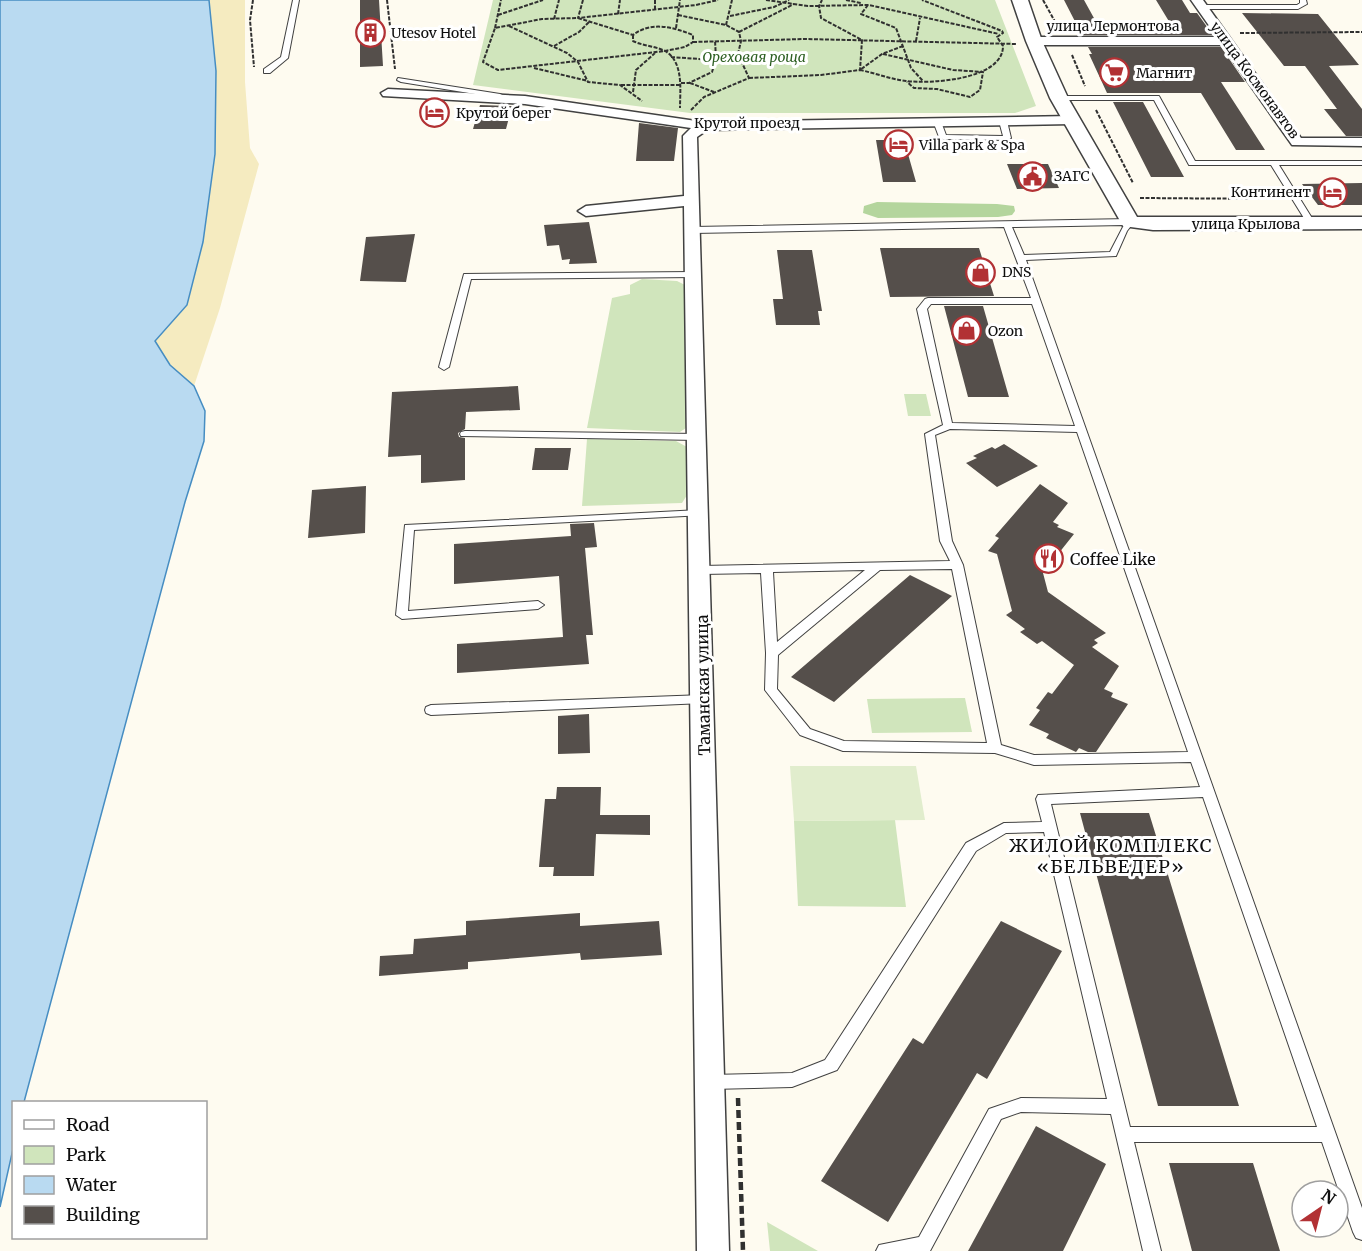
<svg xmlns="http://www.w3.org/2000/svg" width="1362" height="1251" font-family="Merriweather,serif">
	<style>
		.green { fill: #d0e5bc }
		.forest { fill: #b4d59d }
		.sand { fill: #f5ebc0 }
		.pitch { fill: #e1edcd }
		.water { fill: #b9daf1; stroke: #468dc2; stroke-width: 1.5 }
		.building { fill: #554f4b }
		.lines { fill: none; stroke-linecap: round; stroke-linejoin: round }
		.service-casing { stroke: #414141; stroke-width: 2 }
		.minor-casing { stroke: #414141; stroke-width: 3 }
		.tertiary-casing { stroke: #414141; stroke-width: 3 }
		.path-far1 { stroke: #303030; stroke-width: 2; stroke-dasharray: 4 1.5; stroke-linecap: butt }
		.path { stroke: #303030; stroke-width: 4.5; stroke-dasharray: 8 4; stroke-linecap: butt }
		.service { fill: #fff; fill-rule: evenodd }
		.minor { fill: #fff; fill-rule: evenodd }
		.tertiary { fill: #fff; fill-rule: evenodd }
		.labels { text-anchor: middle; stroke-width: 6; stroke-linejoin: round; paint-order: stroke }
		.far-street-label { font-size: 14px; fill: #0e0e0e; stroke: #fff }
		.far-poi-label { font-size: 14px; fill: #0e0e0e; stroke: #fff; text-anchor: start }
		.far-park-label { font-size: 14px; font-style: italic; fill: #2e6023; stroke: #fff }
		.poi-label { font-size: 16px; fill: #0e0e0e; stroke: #fff; text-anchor: start }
		.street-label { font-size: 16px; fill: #0e0e0e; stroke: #fff }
		.neighbourhood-label { font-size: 18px; letter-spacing: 1.5px; fill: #0e0e0e; stroke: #fff }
	</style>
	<rect width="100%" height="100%" fill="#fefbf0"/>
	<path class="green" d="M493,0h502l41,106 -21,7h-325l-217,-28z
		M642,279l35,2 10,5 -1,142 -6,4 -93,-4 25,-130 18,-4v-9z
		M904,394h22l5,22h-23z
		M587,439l89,2 11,6 2,45 -7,11 -100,3z
		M965,698l7,34 -100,1 -5,-34z
		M895,820l11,87 -108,-1 -4,-85z
		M767,1222l51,29h-48z"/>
	<path class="forest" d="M877,202l120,2 17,2 1,5 -3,4 -14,2 -120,1 -15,-5 1,-7z"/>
	<path class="sand" d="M209,0h36v82l5,66 9,16 -39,144 -26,78 -24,-21 -15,-24 32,-36 16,-63 12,-88 1,-83z"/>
	<path class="pitch" d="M790,766h126l9,54 -131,1z"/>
	<path class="water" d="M0,0h209l7,71 -1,83 -12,88 -16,63 -32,36 15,24 24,21 11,25 -1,30 -19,61 -161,600h-10l-1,47 -13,58z"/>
	<path class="building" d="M360,0h19l4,66 -23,1z
		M1064,0h20l16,29 73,-1 -17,-28h26l8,13h7l16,22h-131z
		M1242,13l76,1 41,51 -30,1 33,43v27h-16l-22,-27h13l-32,-43h-21z
		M1088,47h133l24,35h-24l44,68h-29l-35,-57h-94l-18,-39h3z
		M1113,102h30l41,75h-33z
		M480,105l32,1 -6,23h-33z
		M639,123l39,5 -4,33h-38z
		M876,140h28l12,42h-33z
		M1007,164h41l11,24 -42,1z
		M1362,183v22h-44l-16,-21z
		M589,222l8,41 -28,1 1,-5 -8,1 -3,-15 -12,1 -3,-21z
		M415,234l-9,48 -46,-1 6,-44z
		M880,248h99l15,48 -104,1z
		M777,250h35l10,61h-4l2,14h-44l-3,-26h10z
		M944,306h39l26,91h-41z
		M518,386l2,24 -54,2 -1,17 -7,4 1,4 6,1v42l-44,3v-28l-33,2 4,-65z
		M1004,444l34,22 -41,21 -31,-24 11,-5 -4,-2 19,-9 3,2z
		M535,448h36l-3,22h-36z
		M1040,484l28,19 -15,19 6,3 -2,2 17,7 -31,39 5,19 58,41 -12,7 4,3 -6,4 27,19 -15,23 9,4 -2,4 17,7 -32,48h-8l-9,-4 -3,4 -30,-14 3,-4 -20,-9 11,-15 -4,-2 12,-16 4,2 22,-29 -32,-24 -5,3 -17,-12 5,-3 -19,-14 6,-4 -15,-57 -9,-3 11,-13 -4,-2z
		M366,486l-1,47 -57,5 4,-48z
		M594,523l3,24 -12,1 8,87h-7l3,29 -132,9v-29l106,-7 -4,-61 -105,8v-40l117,-8 -1,-12z
		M910,575l42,21 -118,106 -43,-25z
		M589,714l1,39 -32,1v-38z
		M557,787h44l-1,28h50v20l-54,-1 -2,42h-41l1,-9h-15l6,-68h11z
		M1080,813h69l90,293h-81z
		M580,913v13l79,-5 3,34 -81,5 -1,-7 -112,9v7l-89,7 1,-20 33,-2 1,-15 52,-4v-14z
		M1001,921l61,30 -75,128 -10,-6 -89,149 -67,-41 92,-143 10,6z
		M1036,1126l70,38 -43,87h-95z
		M1169,1163h84l27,88h-88z"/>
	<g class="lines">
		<defs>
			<path id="service" d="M293,0h6l-11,58 -18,15h-6v-4l17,-12z
				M1300,0h6l1,4 -9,5h-96l-3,-2 3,-2h95l3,-2z
				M398,78l102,16 4,2 -4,2 -99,-16 -4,-2z
				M1056,96h103l36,65h167v4h-83l36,58 -4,3 -4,-3 -36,-58h-82l-35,-65h-98z
				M934,119h6l6,16 57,1 -4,-15 4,-2 4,2 4,17 -4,2 -64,-1 -4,-2 -6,-16z
				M1130,219l4,3 -7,9 -11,25 -90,4 336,948v32l-6,-2 -3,-6 -31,-90h-188l27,109h-18l-32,-137 -90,-2 -20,7 -71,132h-54l3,-6 40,-8 70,-128 32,-11 86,1 -63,-267 -38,1 -30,18 -139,219 -45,17 -81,2 -6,-2 -2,-5 2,-5 6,-2 81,-2 33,-13 141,-217 38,-20 38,-1 -6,-23 2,-4 162,-8 -9,-25 -157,3 -39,-12 -152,-2 -43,-16 -35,-45 1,-37 -5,-80 -60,1 -6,-4 6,-4 249,-5 -10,-20 -15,-107 18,-9 -26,-116 8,-10 3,-1h103l-27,-71 -311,6 -4,-3 4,-3zM1124,225l-14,27 -86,3 -12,-28zM931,304h101l43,122 -123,-3 -25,-114zM950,429l127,3 111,320 -154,3 -33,-10 -38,-180 -11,-24 -17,-106zM952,569l35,174 -143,-2 -34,-12 -33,-40 1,-34 102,-85zM865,570l-88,72 -4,-70zM1203,797l114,330h-187l-79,-323z
				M694,272l3,1v4l-226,2 -22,88 -5,3 -5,-3 25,-93z
				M465,431l233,3 5,3 -5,3 -237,-4 -1,-2 1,-2z
				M700,510l4,1 2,2 -2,2 -290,15 -6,81 130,-10 6,4 -6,4 -136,10 -6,-4 9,-90z
				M704,695l4,1 2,3 -2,3 -4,1 -273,12 -5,-2 -1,-3 1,-3 5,-2z"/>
			<path id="minor" d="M1191,0h12l98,138h61v8l-70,-1 -70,-100h-188l-6,-4 6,-4h183z
				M388,89l137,7 178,26 369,-6 7,4 -7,4 -365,6 -10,7 32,1114h-32l-13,-1045 -98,10 -8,-5 8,-5 98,-10 -1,-60 8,-8 -166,-24 -142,-8 -2,-3z"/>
			<path id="tertiary" d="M1012,0h16l14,41 26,57 69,119h225v12l-209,1 -30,-4 -73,-128 -24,-57z"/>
		</defs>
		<use href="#service" class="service-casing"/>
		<use href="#minor" class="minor-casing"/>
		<use href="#tertiary" class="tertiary-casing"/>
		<path class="path-far1" d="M253,0l-3,20 4,47
			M387,0l8,69
			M583,0l-5,18 118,-13 22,-5
			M655,0v9
			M766,0l42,6 61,-1 130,29
			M846,0l15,3
			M1043,0l15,27
			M868,5l-7,9 35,14 15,40 12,13
			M618,14l2,-14
			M498,15l45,-15
			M678,15l48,10 13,7 2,9 -3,13 11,24 -45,19 -13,13
			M730,16l44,-9 15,-7
			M578,18l55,17c18,-14 40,-8 60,0v7l-8,5 -20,4 -167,19 -15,-8 12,-34 47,-9z
			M554,19l5,-19
			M726,25l6,-25
			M509,26l58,27 11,9 10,20 32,3 22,16
			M495,28l6,-28
			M676,28l4,-28
			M739,32l55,-28
			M1240,33l122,-1
			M633,35v6c10,5 22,5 32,10 19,11 15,39 15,57
			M916,41l4,-23
			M693,42l112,-3 211,5
			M554,46l25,-14 11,-11
			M903,46l-21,8 -22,16c15,3 30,9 46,11 24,3 97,-1 97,-35l-6,-9 6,-4 -1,-2 -80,-31
			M883,54l70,16 30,2 -3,18 -10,7 -33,-8 -23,-1 -7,-6
			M1072,55l13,31
			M671,57l70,5
			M534,68l54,13
			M749,78l72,-3 39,-5 2,-30 -41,-22 -2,-12 3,-6
			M681,83h8l23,-11 4,-13 -1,-19
			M690,83l24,9
			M621,85h60
			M633,92l3,-22 19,-17
			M1096,110l37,73
			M1140,198l140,1"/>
		<path class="path" d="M738,1098l5,153"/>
		<use href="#service" class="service"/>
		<use href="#minor" class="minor"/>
		<use href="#tertiary" class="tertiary"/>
	</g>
	<defs>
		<symbol id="building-ring" viewBox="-11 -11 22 22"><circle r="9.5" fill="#fff" stroke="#b23134" stroke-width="1.5"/><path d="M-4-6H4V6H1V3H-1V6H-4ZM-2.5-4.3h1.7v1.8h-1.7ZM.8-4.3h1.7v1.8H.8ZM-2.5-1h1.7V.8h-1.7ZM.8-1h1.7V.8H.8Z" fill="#b23134"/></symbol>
		<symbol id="supermarket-ring" viewBox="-11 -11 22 22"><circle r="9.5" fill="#fff" stroke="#b23134" stroke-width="1.5"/><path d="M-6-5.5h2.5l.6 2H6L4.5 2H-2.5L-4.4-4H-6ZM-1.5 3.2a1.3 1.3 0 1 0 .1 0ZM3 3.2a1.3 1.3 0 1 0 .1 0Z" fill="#b23134"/></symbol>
		<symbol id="hotel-ring" viewBox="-11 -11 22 22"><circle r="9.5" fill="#fff" stroke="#b23134" stroke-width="1.5"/><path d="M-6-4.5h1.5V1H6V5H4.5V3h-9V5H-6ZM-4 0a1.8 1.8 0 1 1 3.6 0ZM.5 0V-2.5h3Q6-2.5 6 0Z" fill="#b23134"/></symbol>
		<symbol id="civic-ring" viewBox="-11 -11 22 22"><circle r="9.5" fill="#fff" stroke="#b23134" stroke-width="1.5"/><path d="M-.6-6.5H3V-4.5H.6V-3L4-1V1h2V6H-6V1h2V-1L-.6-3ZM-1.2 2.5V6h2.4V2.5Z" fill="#b23134"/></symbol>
		<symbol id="shop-ring" viewBox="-11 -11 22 22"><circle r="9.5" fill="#fff" stroke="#b23134" stroke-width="1.5"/><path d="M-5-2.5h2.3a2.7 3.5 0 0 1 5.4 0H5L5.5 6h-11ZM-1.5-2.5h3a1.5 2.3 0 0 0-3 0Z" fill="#b23134"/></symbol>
		<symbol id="restaurant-ring" viewBox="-11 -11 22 22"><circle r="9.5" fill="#fff" stroke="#b23134" stroke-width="1.5"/><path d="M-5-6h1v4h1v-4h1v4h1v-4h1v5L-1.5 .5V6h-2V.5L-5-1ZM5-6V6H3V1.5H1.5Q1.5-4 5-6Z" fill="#b23134"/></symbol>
	</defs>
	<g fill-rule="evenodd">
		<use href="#building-ring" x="354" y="16" width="33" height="33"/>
		<use href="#supermarket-ring" x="1098" y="56" width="33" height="33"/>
		<use href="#hotel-ring" x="418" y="96" width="33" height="33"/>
		<use href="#hotel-ring" x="882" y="128" width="33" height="33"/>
		<use href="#civic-ring" x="1016" y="160" width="33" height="33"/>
		<use href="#hotel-ring" x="1316" y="176" width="33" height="33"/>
		<use href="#shop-ring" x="964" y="256" width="33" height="33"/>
		<use href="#shop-ring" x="950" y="314" width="33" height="33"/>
		<use href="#restaurant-ring" x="1032" y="542" width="33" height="33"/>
	</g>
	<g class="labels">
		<g class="far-street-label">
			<text x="1113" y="31">улица Лермонтова</text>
			<text transform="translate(1255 80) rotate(54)" y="5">улица Космонавтов</text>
			<text x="747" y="128">Крутой проезд</text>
			<text x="1246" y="229">улица Крылова</text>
		</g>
		<g class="far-poi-label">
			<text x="391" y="38">Utesov Hotel</text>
			<text x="1136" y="78">Магнит</text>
			<text x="456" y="118">Крутой берег</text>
			<text x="919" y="150">Villa park &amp; Spa</text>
			<text x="1054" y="181">ЗАГС</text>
			<text x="1311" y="197" text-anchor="end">Континент</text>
			<text x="1002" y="277">DNS</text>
			<text x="988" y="336">Ozon</text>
		</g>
		<g class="far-park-label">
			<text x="754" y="62">Ореховая роща</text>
		</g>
		<g class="poi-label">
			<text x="1070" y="565">Coffee Like</text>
		</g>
		<g class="street-label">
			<text transform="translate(703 685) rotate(-91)" y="6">Таманская улица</text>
		</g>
		<g class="neighbourhood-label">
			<text x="1111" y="852">ЖИЛОЙ КОМПЛЕКС<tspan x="1111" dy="21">«БЕЛЬВЕДЕР»</tspan></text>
		</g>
	</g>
	<rect x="12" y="1101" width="195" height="138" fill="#ffffff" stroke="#9f9f9f" stroke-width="1.5"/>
	<rect x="24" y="1120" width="30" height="9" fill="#ffffff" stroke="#9f9f9f" stroke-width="1.5"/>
	<text x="66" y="1131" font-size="18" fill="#0e0e0e">Road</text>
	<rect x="24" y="1146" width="30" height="18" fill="#d0e5bc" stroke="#9f9f9f" stroke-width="1.5"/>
	<text x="66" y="1161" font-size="18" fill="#0e0e0e">Park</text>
	<rect x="24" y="1176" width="30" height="18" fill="#b9daf1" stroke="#9f9f9f" stroke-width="1.5"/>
	<text x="66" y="1191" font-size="18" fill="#0e0e0e">Water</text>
	<rect x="24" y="1206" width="30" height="18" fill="#554f4b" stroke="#9f9f9f" stroke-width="1.5"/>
	<text x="66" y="1221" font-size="18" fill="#0e0e0e">Building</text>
	<g transform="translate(1320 1209) rotate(35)"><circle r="28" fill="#ffffff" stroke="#9f9f9f" stroke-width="1.5"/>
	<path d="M0-4.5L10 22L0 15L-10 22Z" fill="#b23134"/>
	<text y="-9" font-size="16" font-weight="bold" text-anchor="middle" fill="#0e0e0e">N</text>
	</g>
</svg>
